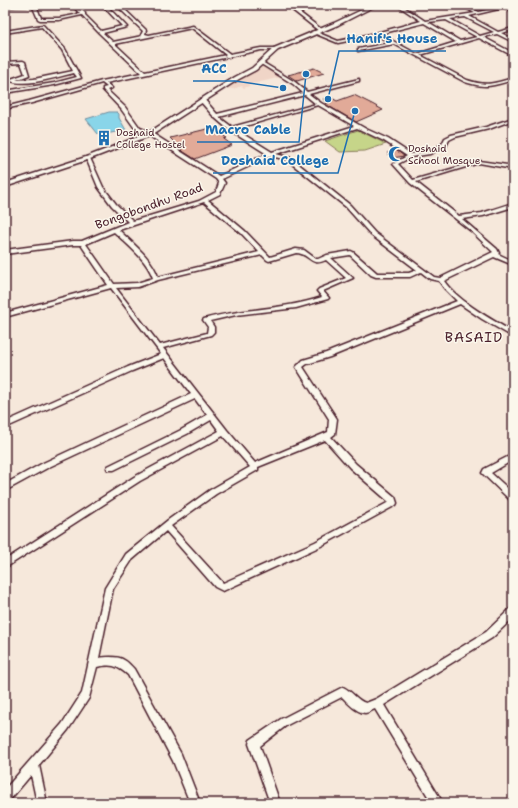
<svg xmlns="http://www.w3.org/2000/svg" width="518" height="808" font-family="'Shantell Sans',sans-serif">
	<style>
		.built { fill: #f0d5c7 }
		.green { fill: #c6d589; stroke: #887a5a }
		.water { fill: #89d5e9; stroke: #708c9d }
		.building { fill: #e1aa98; stroke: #4a1f2b }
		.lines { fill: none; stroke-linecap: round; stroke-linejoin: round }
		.minor-casing { stroke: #4a1f2b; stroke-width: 3 }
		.major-casing { stroke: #4a1f2b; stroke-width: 3 }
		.minor { fill: #fbf7ec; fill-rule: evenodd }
		.major { fill: #fbf7ec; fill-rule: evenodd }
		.labels { text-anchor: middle; stroke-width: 3; stroke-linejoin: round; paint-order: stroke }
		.far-poi-label { font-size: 10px; fill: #4a1f2b; stroke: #fbf7ec; text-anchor: start }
		.street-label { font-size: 12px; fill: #4a1f2b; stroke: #fbf7ec }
		.quarter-label { font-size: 14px; letter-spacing: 1px; fill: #4a1f2b; stroke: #fbf7ec }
		.leader { fill: none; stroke: #1f6fb2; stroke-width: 1.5 }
		.callout-dot { fill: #1f6fb2; stroke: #fbf7ec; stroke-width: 1.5 }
		.callout-label { font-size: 13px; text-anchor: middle; font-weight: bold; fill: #1f6fb2; stroke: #fbf7ec; stroke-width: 3; stroke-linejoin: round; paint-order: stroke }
	</style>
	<rect width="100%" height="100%" fill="#f6e8db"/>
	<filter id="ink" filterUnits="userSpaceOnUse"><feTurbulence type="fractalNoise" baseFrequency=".025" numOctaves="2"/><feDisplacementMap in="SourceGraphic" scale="8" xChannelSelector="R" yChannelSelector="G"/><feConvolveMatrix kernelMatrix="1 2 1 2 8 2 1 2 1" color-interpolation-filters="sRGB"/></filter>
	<g filter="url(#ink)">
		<path class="built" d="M260,64l21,13 -32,8v1l-5,2 -2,-2 -9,3 -8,-1z"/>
		<path class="green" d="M358,130l28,14 -21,7 -25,1 -15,-11z"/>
		<path class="water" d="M109,112h8l2,2v4l7,12 -20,4h-8l-12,-15z"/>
		<path class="building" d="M314,68l10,5 -27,8 -9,-6z
			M354,95l18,9 11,6 -27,12 -31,-18 4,-1 -6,-4 7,-2 7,4z
			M211,128l16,10 -3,1 8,6 -37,14 -11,-7 -14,-14z
			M396,150l8,6 -11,2 -6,-5z"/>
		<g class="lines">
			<defs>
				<path id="minor" d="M5,5h24l-2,1 -22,1z
					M32,5h4l5,13h18l21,-4 -8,-9h4l9,8v2l16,16 21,-5 -19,-20 3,-1 21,22 -24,6 10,9 29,-6 -1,-1 2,-4 -27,-26h4l26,25 -1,4 4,1 44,-9 37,28 31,-6h16v2h-16l-155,33 6,5 -5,2 18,17 15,21 12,5 67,43 48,-22 -38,-24 -15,-13 -14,-16v-2h4l13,15 86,-21 -10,-9 -32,-20v-2h1l33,20 12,10 52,-13v2l-50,13 12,9 45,26 22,10 23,15 16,-2 15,-8 3,-6 6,-3 35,-8 27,-9v2l-24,9 -34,8 -6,3 -3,6 -16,8 -19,3 -13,7 15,16 66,-19 28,4 6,-1v3l-6,1 -28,-5 -63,19 43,34 23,-3 31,-10v4l-30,9 -21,3 35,30 2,4 -1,1 15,7v4l-19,-8 -50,24c15,21 47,38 69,51v5l-31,-18 -22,-15 -130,53 -23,7 -4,3 34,52 -2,15 -4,3 25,27 39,33 2,6 -1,2 -75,41 -98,45 -8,-4 -49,-56 -34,29 -19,29 -14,69c7,-1 19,-2 25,2 4,2 7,6 10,9l47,85 19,49h-10l-17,-42 -45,-86c-12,-10 -16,-11 -31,-8l-8,31 -21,32 -29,35 8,38h-10l-6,-28 -22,26 -4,1v-13l57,-65 20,-31 23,-105 21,-34 42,-34 42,-30 40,-23 -27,-31 -83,45 -135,87v-8l129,-83 85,-46 -8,-11 -24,14 -73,36h-6l-1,-2 1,-2 73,-36 26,-15 -12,-16 -146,68 -44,24v-7l38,-21 148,-69 -27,-36 -32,13 -127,57v-6l123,-55 33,-13 -50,-66 -106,29v-4l103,-28 -27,-40h-8l-68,9v-4l68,-9h9l46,-19 -16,-16 -14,-19 -12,-29v-1l4,1 13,29 13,17 17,17 66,-20 17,-9 3,-9 -3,-4 -68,-44 -12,-5 -15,-21 -18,-19v-2l4,-1 -5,-4 -70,20 -27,6v-2l24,-6 73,-20 39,-8 -42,-40 -17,-18 -23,5h-19l-2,-1zM192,28l34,27 -81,17 -30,-28zM305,95l11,9 -84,23 -13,-10zM318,105l36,21 -82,26 -37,-23zM357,128l27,13 23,15 -14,8 17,19 61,48 21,20 1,1 -53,26 -6,-1 -59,-44 -25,-28 -59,-47 -15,-4zM271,156l16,4 59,47 25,28 46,35 -8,3h-32l-24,-21 -2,-1 -24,4 -9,4h-2l-12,-9 -8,-1 -26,8 -25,-26 -37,-31 12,-6 5,-11 -3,-4zM204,202l37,31 18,19 -101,25c-5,-18 -27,-35 -39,-47zM114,232c14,13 33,28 39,46l-16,5 -23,1 -28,-40zM296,253c14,0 14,15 30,7l20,18 -27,11 -2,2 5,6c-38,13 -79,11 -118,22l-1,1 5,7 -1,6 -47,12 -44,-57 22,-1 20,-7 104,-25 5,5 2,1zM350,255l21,20 5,2h34l11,-5 9,7 9,2 5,7 13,13 -131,52 -23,7 -7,7 33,52 -1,13 -73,31 -28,-33 -64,-82 48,-13 3,-3v-5l-4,-6 26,-6 60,-7 32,-9 1,-1 -6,-7 30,-13 -22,-20zM325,440l25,28 39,34 -74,40 -92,41 -52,-57 45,-32 42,-24v-3z
					M259,5h9l-15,3 -2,-1z
					M286,5h4l31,24v2h-2z
					M397,5h4l24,16 50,-8 -15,-8h5l14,7 22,-6v-1h4v2l8,4v2l-10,-5 -34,8 29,16 15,-4v2l-12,3 12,6v3l-16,-8 -14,3 30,16v3l-34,-18 -59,17 47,25c21,7 27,3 46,-2v2c-22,6 -26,9 -48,2l-71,-38 -36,7v-2l32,-6 -13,-8 -39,8 -27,-11 3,-1 24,10 38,-8 45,-12zM465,17l29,15 -14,4 -30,-17zM446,20l31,17 -17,4 -32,-19zM424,23l32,19 -39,12 -37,-20z
					M43,25l22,24 16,29 -27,7 -49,8v-2l49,-8 23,-6 -3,-4c-17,4 -50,15 -66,7l17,-6 -4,-11 -16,1v-2l18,-1 2,1 4,13 -13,5 18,-1 39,-8 -11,-21 -20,-23 -37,6v-2z
					M513,454v6l-22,13 22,20v8l-3,-1 -28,-27 2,-4z
					M513,608v10l-21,20 -108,67 59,98h-11l-57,-94c-3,1 -7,4 -10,4 -9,-1 -17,-10 -23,-16l-55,28 -27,21 20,57h-10l-21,-59 1,-4 31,-21 62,-32c9,4 14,14 23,16l10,-4 110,-67 24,-23z"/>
				<path id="major" d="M372,5h5l-39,20 -60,25 -22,20 -17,9 -87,56 -62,24 -85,28v-4l81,-26 62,-24 87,-56 17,-9 22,-20 60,-25z"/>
			</defs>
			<use href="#minor" class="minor-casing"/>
			<use href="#major" class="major-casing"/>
			<use href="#minor" class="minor"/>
			<use href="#major" class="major"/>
		</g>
	</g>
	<defs>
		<symbol id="building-bare" viewBox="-9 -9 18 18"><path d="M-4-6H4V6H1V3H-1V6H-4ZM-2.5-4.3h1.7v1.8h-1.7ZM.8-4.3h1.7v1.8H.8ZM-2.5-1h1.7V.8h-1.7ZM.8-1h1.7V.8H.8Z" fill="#1f6fb2" stroke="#fbf7ec" stroke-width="2.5" paint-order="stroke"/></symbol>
		<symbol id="mosque-bare" viewBox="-9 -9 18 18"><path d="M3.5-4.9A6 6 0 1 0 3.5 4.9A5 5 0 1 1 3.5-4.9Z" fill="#1f6fb2" stroke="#fbf7ec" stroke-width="2.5" paint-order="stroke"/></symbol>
	</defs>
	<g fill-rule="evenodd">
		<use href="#building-bare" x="93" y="127" width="22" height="22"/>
		<use href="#mosque-bare" x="385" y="143" width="22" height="22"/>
	</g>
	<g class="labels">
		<g class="far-poi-label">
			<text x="116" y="136">Doshaid<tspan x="116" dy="12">College Hostel</tspan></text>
			<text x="408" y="152">Doshaid<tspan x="408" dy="12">School Mosque</tspan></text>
		</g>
		<g class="street-label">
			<text transform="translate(149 206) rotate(-20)" y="4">Bongobondhu Road</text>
		</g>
		<g class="quarter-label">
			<text x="474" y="342">BASAID</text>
		</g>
	</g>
	<path class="leader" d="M328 99L339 51H446M283 88L235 81H193M306 74L299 142H197M355 111L338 173H213"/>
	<g class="callout-dot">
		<circle cx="328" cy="99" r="4"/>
		<circle cx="283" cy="88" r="4"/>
		<circle cx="306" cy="74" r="4"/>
		<circle cx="355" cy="111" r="4"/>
	</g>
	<g class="callout-label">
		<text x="392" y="43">Hanif's House</text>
		<text x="214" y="73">ACC</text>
		<text x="248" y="134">Macro Cable</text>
		<text x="275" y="165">Doshaid College</text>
	</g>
	<rect width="518" height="808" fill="none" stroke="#fbf7ec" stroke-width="20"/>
	<rect x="10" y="10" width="498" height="788" fill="none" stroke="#4a1f2b" stroke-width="1.5" filter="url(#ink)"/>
</svg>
